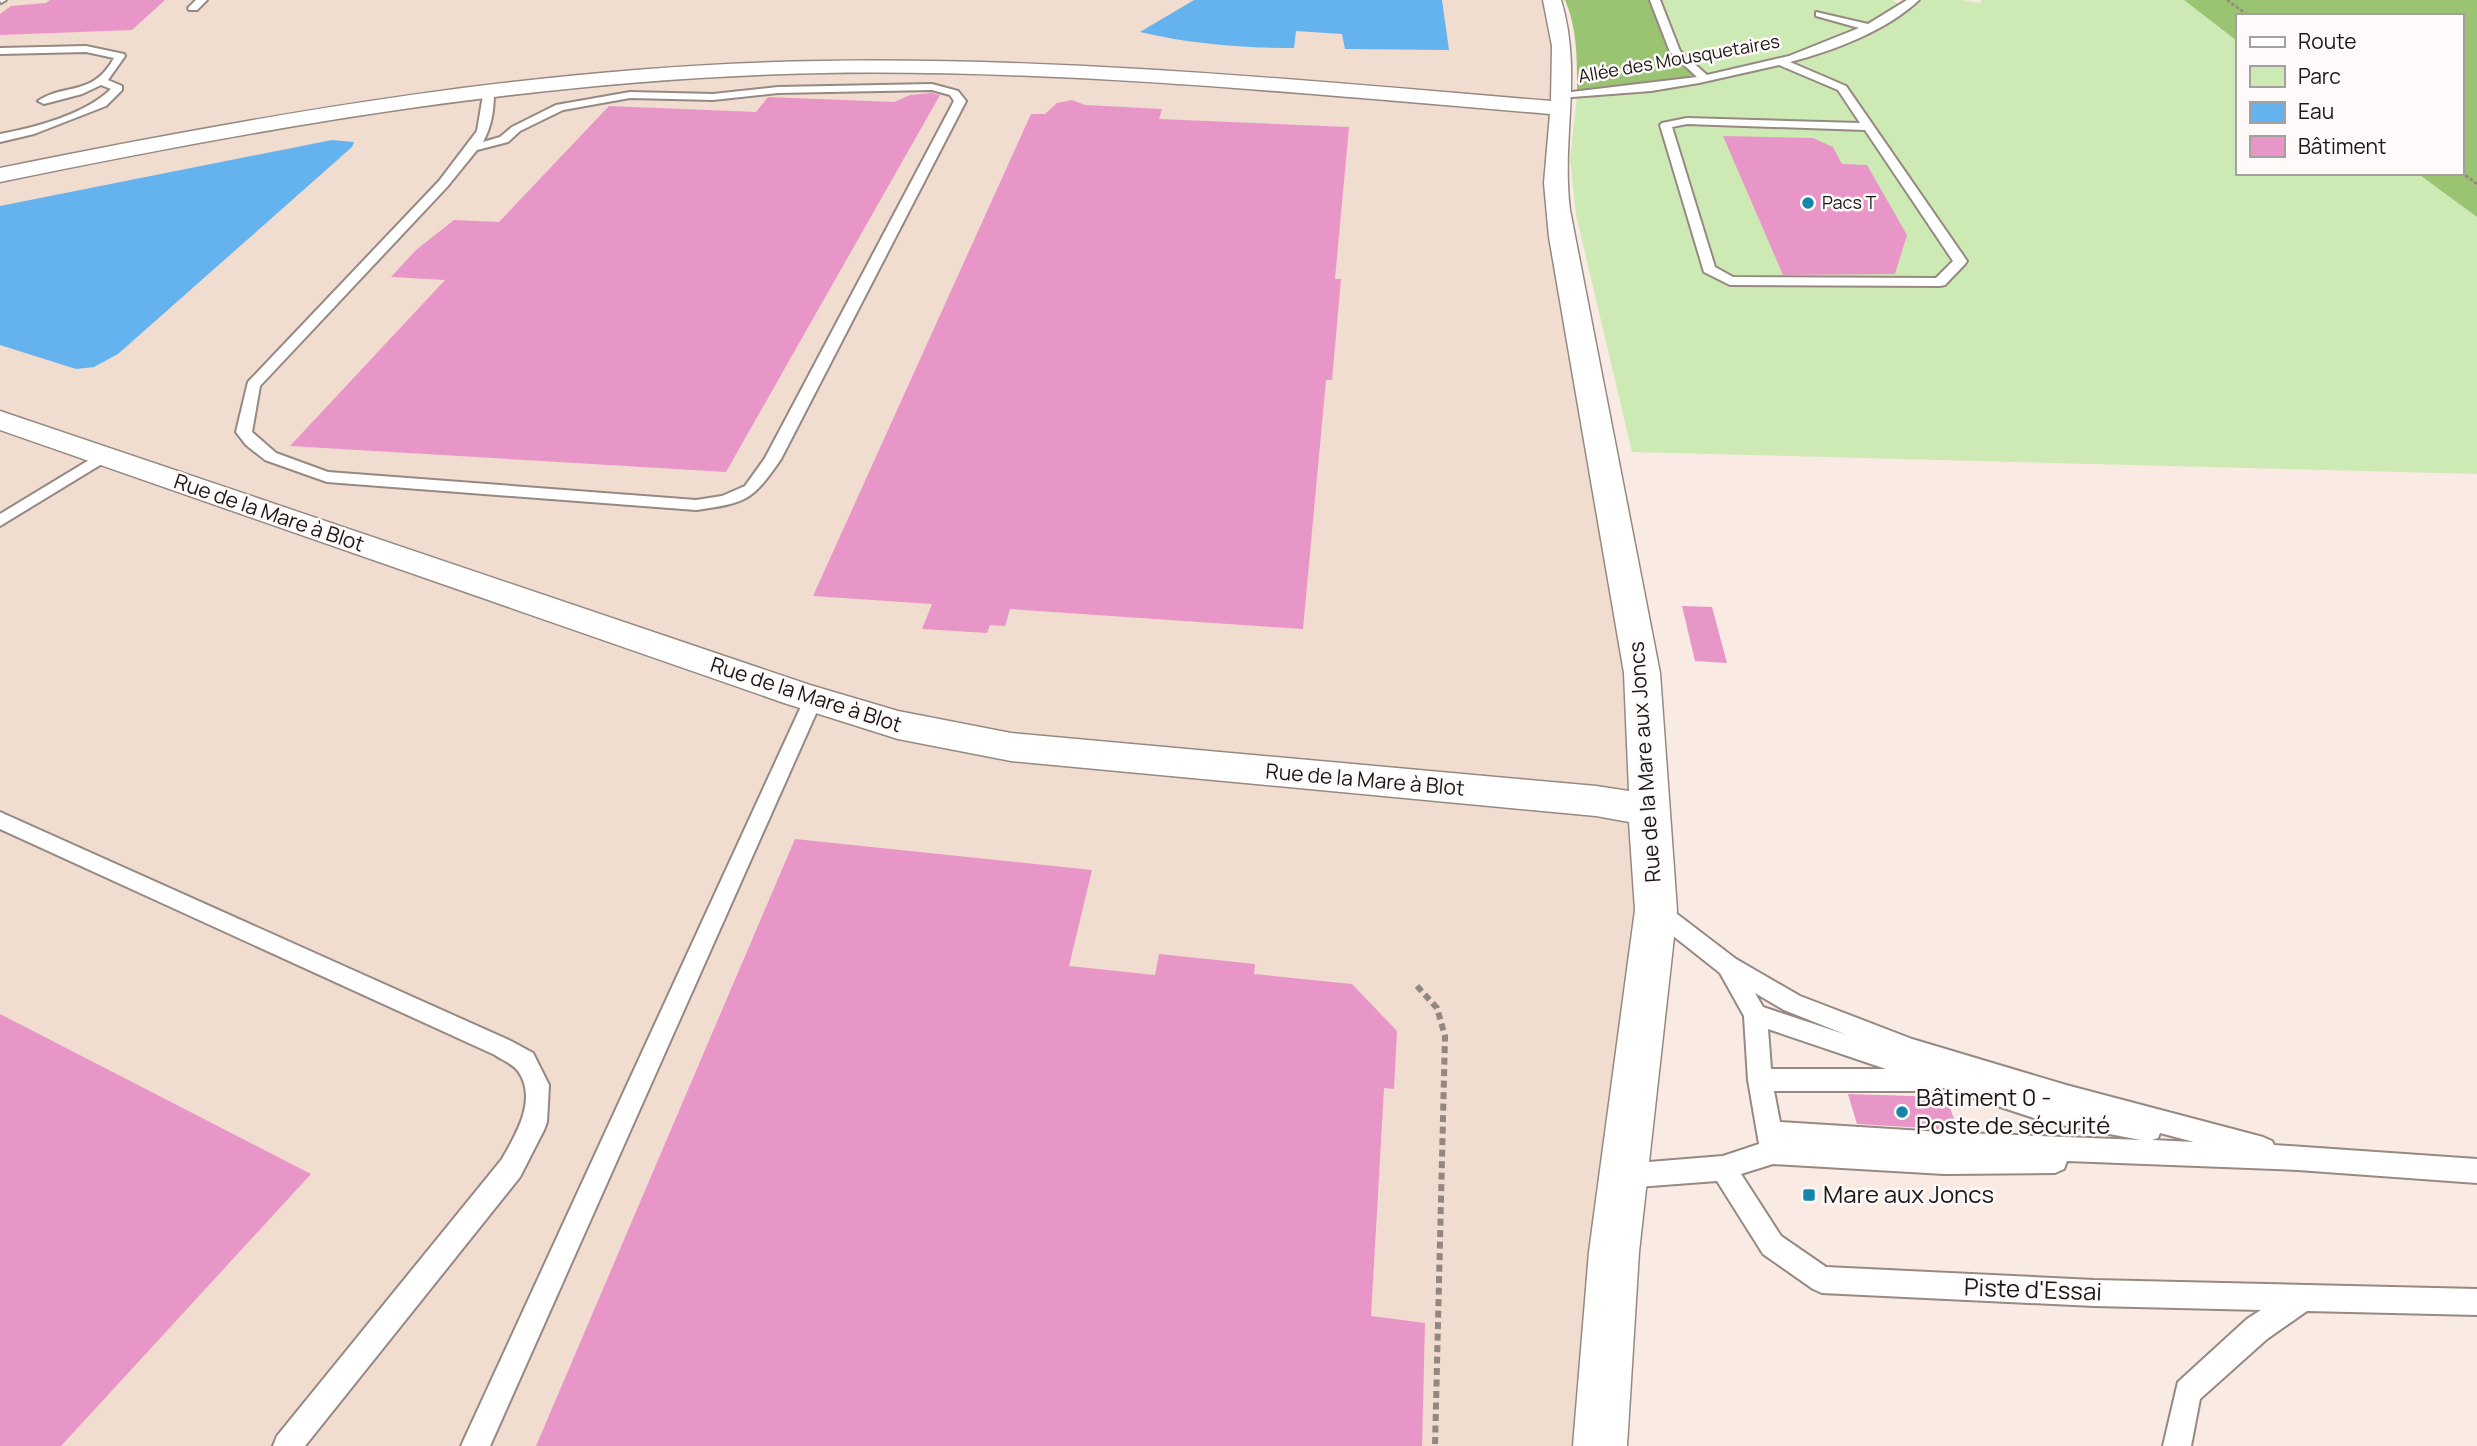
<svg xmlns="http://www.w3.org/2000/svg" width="2477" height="1446" font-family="Manrope,sans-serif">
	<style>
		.built { fill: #f1dcd0 }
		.green { fill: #cdeab5 }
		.forest { fill: #9ac372 }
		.water { fill: #64b2ee }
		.building { fill: #e896c7 }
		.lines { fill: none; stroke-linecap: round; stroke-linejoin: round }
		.service-casing { stroke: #968982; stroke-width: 4 }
		.minor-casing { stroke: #968982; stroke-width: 3 }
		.path-far1 { stroke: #918882; stroke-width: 2.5; stroke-dasharray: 3.5 2; stroke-linecap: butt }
		.path { stroke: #918882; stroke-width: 6; stroke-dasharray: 7 4.5; stroke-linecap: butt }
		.service { fill: #fff; fill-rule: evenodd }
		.minor { fill: #fff; fill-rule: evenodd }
		.poi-dot { fill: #1685ac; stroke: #fdfaf9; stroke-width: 2.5 }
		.labels { text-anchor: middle; stroke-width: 5; stroke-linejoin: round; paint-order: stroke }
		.far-street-label { font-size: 18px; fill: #1d1816; stroke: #fdfaf9 }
		.far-poi-label { font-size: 18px; fill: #1d1816; stroke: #fdfaf9; text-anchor: start }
		.street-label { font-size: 21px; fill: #1d1816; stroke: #fdfaf9 }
		.near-poi-label { font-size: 24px; fill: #1d1816; stroke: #fdfaf9; text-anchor: start }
		.near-street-label { font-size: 24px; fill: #1d1816; stroke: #fdfaf9 }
	</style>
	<rect width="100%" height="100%" fill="#f9ebe3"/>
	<path class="built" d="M0,0h1552l4,184 91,556 -45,706h-1602z"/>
	<path class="green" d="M1655,0h237l13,7 9,-7h49l16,3 3,-3h202l53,41v132h180l60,44v257l-845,-22 -56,-237 -6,-56 7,-64 105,-35z"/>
	<path class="forest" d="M1565,0h90l20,52 28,25 -126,18c0,-32 1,-65 -12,-95z
		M2184,0h293v217l-60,-44h44v-157h-224v25z"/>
	<path class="water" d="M1194,0h248l7,50 -104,-1 -3,-15 -46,-3 -2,17c-53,0 -103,-4 -154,-16z
		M332,140l22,2 -2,5 -234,207 -24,13 -18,2 -76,-24v-139z"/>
	<path class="building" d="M50,0h115l-33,30 -132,5v-21l11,-8 35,-3z
		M932,93l8,2 -214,377 -436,-26 155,-166 -54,-3 25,-27 38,-30 45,2 110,-116 147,6 12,-15 126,5 16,-7z
		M1072,100l13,5 77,4 -3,10 190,8 -14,152h6l-9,101h-6l-23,249 -293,-20 -5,17 -15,-1 -3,8 -65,-4 10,-25 -119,-8 218,-482h14l12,-11z
		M1723,136l90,2 20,9 9,17 25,1 40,70 -12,39 -112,1z
		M1682,606l30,1 15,56 -32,-2z
		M795,839l297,31 -23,96 86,9 4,-21 96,10 -1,10 98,10 45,47 -3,58 -10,-1 -13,228 54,7 -3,123h-886z
		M0,1014l311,160 -250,272h-61z
		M1848,1094l98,3 12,33 -101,-6z"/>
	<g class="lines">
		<defs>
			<path id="service" d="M0,0h6l-5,3z
				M196,0h11l-10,10h-8l-1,-2z
				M1650,0h10l20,51 27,24 82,-19 70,-28 -43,-12v-4l52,12 39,-24h12c-33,31 -86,51 -129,62l56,24 121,175 -2,3 -20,21 -5,1 -210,-1 -26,-13 -44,-147 2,-2 25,-5 173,5 -22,-33 -59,-25 -80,18 -48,8 -92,7 -2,-2 6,-3 134,-16 -27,-25zM1687,124l178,6 88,131 -17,17 -203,-1 -18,-10 -43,-140z
				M86,46l38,8 1,2 -17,24 14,6v4l-16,16 -72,28 -34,8v-8c34,-6 86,-20 111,-45l-10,-4 -19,9 -38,10 -6,-3c26,-18 55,-4 76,-43l-28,-6 -86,2v-6z
				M932,84l26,7 8,10 -185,358c-29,42 -34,44 -85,51l-369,-28 -62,-22 -19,-15 -10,-13 12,-50 191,-201 38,-50 7,-42 10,2c0,19 -2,34 -11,51l17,-5 12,-10 44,-22 74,-13 83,2 65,-7zM932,90l18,5 4,6 -189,357 -20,28 -23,10 -26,4 -368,-28 -52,-19 -24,-21 8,-46 187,-199 30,-37 31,-8 12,-11 43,-21 67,-12 83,2 65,-7z
				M104,451l6,2 2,3 -2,3 -110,67v-12z
				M813,693l7,2 2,5 -332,746h-29l343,-746 2,-5z
				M0,812l511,229 22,12 16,32 -2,37 -3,8 -24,47 -215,269h-32l4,-10 225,-277c14,-25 36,-60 16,-88 -5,-7 -16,-11 -23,-16l-495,-226z
				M1656,901l8,3 72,55 64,37 112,43 154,46 197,52 9,4 2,4 203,14v24l-179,-13 -231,-9 -3,8 -9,4 -111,1 -171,-10 -32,10 40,62 45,31 268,13 383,9v26l-170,-4 -40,28 -67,60 -9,47h-28l15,-64 69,-63 14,-9 -167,-4 -272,-13 -9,-4 -50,-35 -46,-73 -93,7 -9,-3 -4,-9 4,-9 9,-3 99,-8 36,-12 -11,-64 -4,-64 -24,-43 -72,-57 -3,-6 3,-6zM1755,993l29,17 63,25 -84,-28zM1768,1029l118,40h-115zM1943,1088l103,34 95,18 -202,-8 -159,-10 -6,-31h162zM2160,1133l34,9 -42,-2 6,-2z"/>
			<path id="minor" d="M1543,0h18c22,72 0,138 9,210l90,463 17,237 -38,342 -12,194h-54l16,-194 46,-342 -6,-88 -33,-6 -585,-55 -113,-22 -114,-36 -784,-273v-19l810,274 88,26 113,22 585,53 33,5 -5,-118 -75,-436 -5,-54 6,-69c-242,-20 -485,-45 -728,-41 -277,5 -551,53 -822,109v-14c271,-55 545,-103 823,-107 243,-4 486,20 728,40l1,-55z"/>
		</defs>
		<use href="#service" class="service-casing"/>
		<use href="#minor" class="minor-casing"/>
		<path class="path-far1" d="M2227,0l22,16
			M2461,172l16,12"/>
		<path class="path" d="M1417,986l20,22 8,28 -10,410"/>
		<use href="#service" class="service"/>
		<use href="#minor" class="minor"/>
	</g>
	<g class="poi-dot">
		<circle cx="1808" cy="203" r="7"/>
		<circle cx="1902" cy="1112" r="7"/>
		<rect x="1802" y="1188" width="14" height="14" rx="3.5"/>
	</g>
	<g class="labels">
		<g class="far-street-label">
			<text transform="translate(1679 59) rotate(-10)" y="6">Allée des Mousquetaires</text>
		</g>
		<g class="far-poi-label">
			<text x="1822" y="209">Pacs T</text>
		</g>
		<g class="street-label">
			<text transform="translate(269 513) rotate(19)" y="7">Rue de la Mare à Blot</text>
			<text transform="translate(806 695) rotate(18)" y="7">Rue de la Mare à Blot</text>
			<text transform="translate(1645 762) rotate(-94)" y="7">Rue de la Mare aux Joncs</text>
			<text transform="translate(1365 780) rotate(5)" y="7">Rue de la Mare à Blot</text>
		</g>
		<g class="near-poi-label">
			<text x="1916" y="1106">Bâtiment 0 -<tspan x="1916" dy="28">Poste de sécurité</tspan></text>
			<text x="1823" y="1203">Mare aux Joncs</text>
		</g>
		<g class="near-street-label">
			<text transform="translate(2033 1290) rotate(2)" y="8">Piste d'Essai</text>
		</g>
	</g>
	<rect x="2236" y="14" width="228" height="161" fill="#fdfaf9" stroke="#a3a09e" stroke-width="2"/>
	<rect x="2250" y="37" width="35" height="10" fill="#ffffff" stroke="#a3a09e" stroke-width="2"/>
	<text x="2298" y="49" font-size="21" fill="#1d1816">Route</text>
	<rect x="2250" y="66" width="35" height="21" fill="#cdeab5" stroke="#a3a09e" stroke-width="2"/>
	<text x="2298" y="84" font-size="21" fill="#1d1816">Parc</text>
	<rect x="2250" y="102" width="35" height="21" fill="#64b2ee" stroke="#a3a09e" stroke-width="2"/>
	<text x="2298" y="119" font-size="21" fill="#1d1816">Eau</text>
	<rect x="2250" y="136" width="35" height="21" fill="#e896c7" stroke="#a3a09e" stroke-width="2"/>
	<text x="2298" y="154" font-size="21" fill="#1d1816">Bâtiment</text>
</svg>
